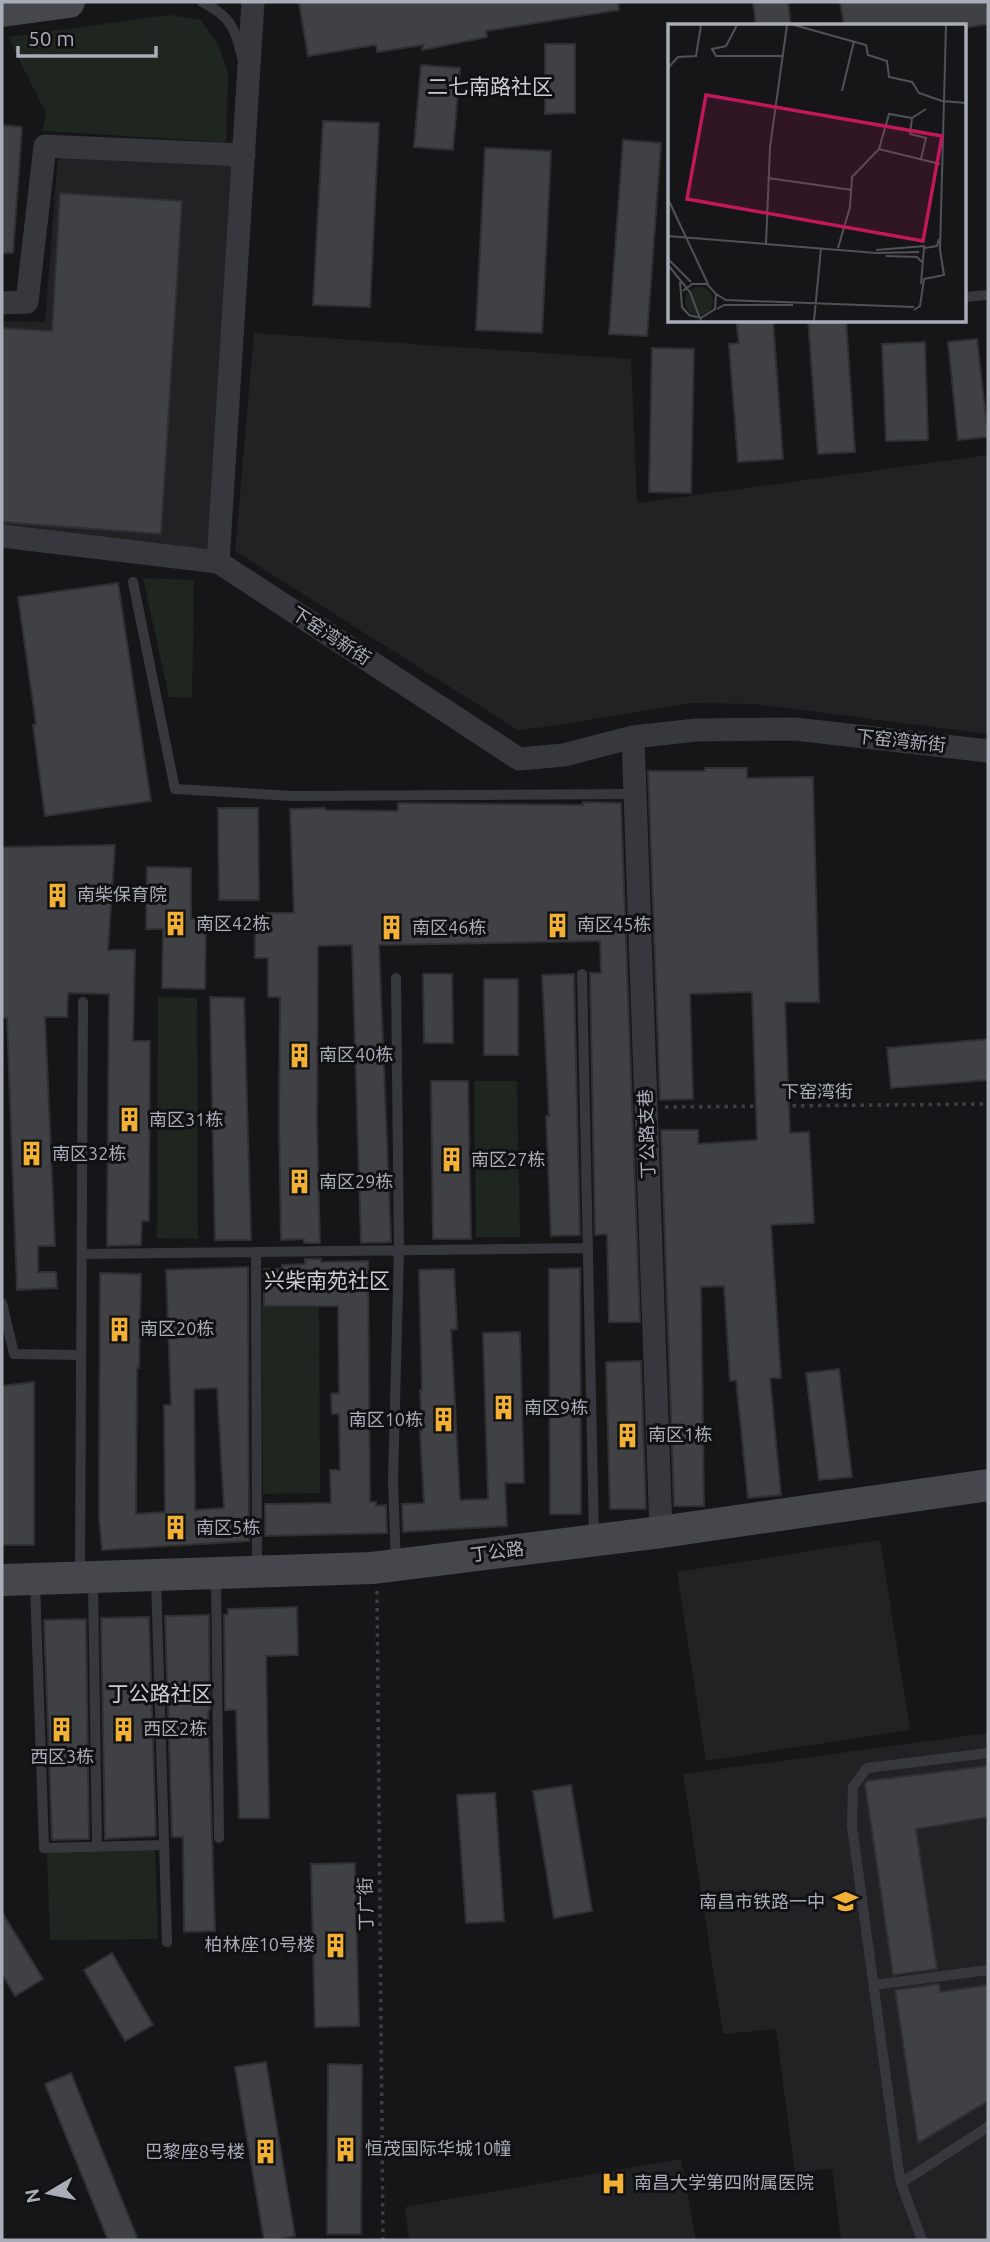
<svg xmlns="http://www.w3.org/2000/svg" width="990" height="2242" font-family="Ubuntu,'Noto Sans SC',sans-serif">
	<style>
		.built { fill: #222225 }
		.green { fill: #1e261f }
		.building { fill: #404145; stroke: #303034; stroke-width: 2; fill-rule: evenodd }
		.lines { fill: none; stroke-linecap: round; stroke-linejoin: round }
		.path { stroke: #3d3f44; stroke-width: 3.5; stroke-dasharray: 3.5 5; stroke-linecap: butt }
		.lane { stroke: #37383d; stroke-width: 10 }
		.street { stroke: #37383d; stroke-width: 23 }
		.secondary { stroke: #45474d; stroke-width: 32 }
		.labels { text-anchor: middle; stroke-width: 6; stroke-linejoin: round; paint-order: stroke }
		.street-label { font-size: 18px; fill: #a8adb8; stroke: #111113 }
		.poi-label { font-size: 18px; fill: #a8adb8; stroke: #111113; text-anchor: start }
		.quarter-label { font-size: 21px; fill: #c9ccd4; stroke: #111113 }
		.inset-road { fill: none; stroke: #505258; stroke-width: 2 }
		.view { fill: #c2185b; fill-opacity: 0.15; stroke: #c2185b; stroke-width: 3.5 }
		.inset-edge { fill: none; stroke: #a8adb8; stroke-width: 3.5 }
	</style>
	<rect width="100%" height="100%" fill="#161618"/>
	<path class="built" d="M58,156l178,8 -25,388 -209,-24v-207l43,1z
		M254,333l377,26 6,144 351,-48v279l-234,-30 -64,-1 -145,24 -27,3 -283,-179z
		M880,1540l30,190 -204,31 -29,-189z
		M988,1733v507h-147l-9,-72 -37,6 -19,-145 -53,5 -40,-260z
		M681,2159l15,81h-287l-4,-33z"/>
	<path class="green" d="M169,15l32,5 17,24 10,30 -2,68 -184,-11 4,-18 -38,-76z
		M143,578l51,2 -2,118 -23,-1z
		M158,997l39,1 1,241 -41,-1z
		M474,1081h43l3,156h-44z
		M262,1306h57l1,187 -57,1z
		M155,1848l3,91 -108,1 -3,-89z"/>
	<path class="building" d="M299,2h319l1,8 -133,21 1,6 -65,13 1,-5 -46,7 -1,-7 -68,11z
		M753,2h35l3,24h-35z
		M840,2h146l2,22 -24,4v-2h-120z
		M545,44h30v69l-30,1z
		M421,65l39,3 -7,82 -39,-3z
		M323,121l56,2 -9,184 -57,-2z
		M2,125l20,2 -9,126h-11z
		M623,140l38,3 -14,193 -38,-2z
		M485,148l66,3 -9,182 -66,-3z
		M60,193l122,8 -21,333 -159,-12v-194l50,3z
		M736,320h37l10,139 -45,3 -9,-118 10,-1z
		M808,320h38l9,132 -37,2z
		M977,339l11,98 -30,3 -10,-98z
		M925,342l3,98 -42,1 -4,-97z
		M652,348l42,1 -3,144 -42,-1z
		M118,583l33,218 -106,15 -12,-91 3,-1 -18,-127z
		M705,768h42v10l66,-1 6,225h-34l5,131 19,-1 5,91 -43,2 10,153h-11l11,117 -33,3 -12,-118 -6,1 -6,-95 -23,1 3,219h-30l-13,-376h37v14l59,-4 -5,-148 -62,2 3,105 -33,1 -12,-329h57z
		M583,802l38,1 19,519h-31l-2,-88 -12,1 -5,-262h11l-1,-32 -221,4 12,297 -30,1 -9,-298 -34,1 -1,181 3,116h-16v-4l-23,1 -2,-119 1,-124h-12v-39h-13v-45h39l-4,-104 35,-1v2l73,1v-8l185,2z
		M218,808h40l1,92h-40z
		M115,845l-7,105h27l-2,91h17l-1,180h-7l-1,24 -34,1 2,-252 -41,-1 -1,24h-22l10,229h-17v26h18l1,16 -40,2 -10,-272h-5v-171z
		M147,867l44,1v51h15l-1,70 -43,-1 1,-59h-17z
		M423,974h29l1,69h-29z
		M574,974l6,261 -29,1 -5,-120h3l-7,-141z
		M484,979h34v76h-34z
		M210,997l34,1 7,242h-36z
		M988,1039v41l-97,8 -4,-40z
		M431,1081h37l3,158h-38z
		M305,1259h16v3l47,-1 2,241h6v4l10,-1 1,28 -122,3v-32l66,-1 -1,-33h10l-1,-56h-7l-1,-20 8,-1 -1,-87h-74v-37h18v-4l23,-1z
		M248,1267l1,274 -147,9 -3,-34 1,-243 41,1 -2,94h-2l-1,146 29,-2 -1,-107h7l-5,-135zM217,1388l7,120 -29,2 -1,-121z
		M580,1268l1,246h-31l-1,-245z
		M454,1269l3,60 -6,1 9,170 28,-1 -5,-166 37,-1 4,151h-19l2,43 -104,6 -1,-28 22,-1 -4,-72h2l-2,-41h2l-3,-120z
		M641,1361l5,148h-36l-4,-147z
		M839,1369l13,108 -33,3 -13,-107z
		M34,1382v163h-32v-159z
		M297,1607l1,48 -32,1 3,162h-30l-3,-108h-11l-1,-95 4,-1v-5z
		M209,1615l1,95 -2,1 7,220 -31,1 -1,-95h-11l-7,-221z
		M149,1617l7,219 -51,3 -4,-221z
		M86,1619l3,220 -37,1 -8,-220z
		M988,1766v51l-72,12 21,140 -44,6 -28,-191 2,-3z
		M571,1785l21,126 -38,7 -21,-127z
		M495,1793l9,128 -38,2 -9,-128z
		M355,1863l4,163 -44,1 -4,-163z
		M2,1912l41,67 -28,17 -13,-22z
		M112,1953l41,72 -28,16 -41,-71z
		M939,1984l1,8 48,-7v116l-70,42 -23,-153z
		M266,2062l29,174 -21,4h-10l-29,-173z
		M328,2064l34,1 -1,169h-34z
		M71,2073l67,167h-30l-63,-156z"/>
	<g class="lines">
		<path class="path" d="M665,1107l323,-3
			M377,1591l6,649"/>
		<path class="lane" d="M202,2c28,14 33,25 40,55
			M964,297l24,-2
			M133,582l42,207 117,7 343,-2
			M582,974l12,563
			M396,978l3,272 -6,231 3,83
			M256,1252l1,316
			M82,1254l506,-6
			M2,1303l12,51 67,1
			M80,1575l3,-573
			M216,1576l3,262
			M156,1578l11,364
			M93,1580l4,266
			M35,1582l9,266 120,-3
			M874,1985l114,-15
			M901,2183l87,-56
			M922,2240l-21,-57 -3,-17 -46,-340 1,-39 14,-19 121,-15"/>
		<path class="street" d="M253,2l-35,560 301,197 45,-4 69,-18 63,-7 99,-1 193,22
			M2,303l25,-1 18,-156 199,9
			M2,536l216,26
			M633,737l28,795"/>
		<path class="secondary" d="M2,11l67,-9
			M2,1580l370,-12 289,-36 327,-47"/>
	</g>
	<defs>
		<symbol id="building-bare" viewBox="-9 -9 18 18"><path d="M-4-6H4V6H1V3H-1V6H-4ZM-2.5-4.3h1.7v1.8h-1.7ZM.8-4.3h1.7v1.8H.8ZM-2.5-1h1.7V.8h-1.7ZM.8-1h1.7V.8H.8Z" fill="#f2b134" stroke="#111113" stroke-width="2.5" paint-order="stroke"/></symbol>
		<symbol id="school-bare" viewBox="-9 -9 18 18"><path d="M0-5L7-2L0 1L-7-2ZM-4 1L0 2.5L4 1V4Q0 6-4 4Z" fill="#f2b134" stroke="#111113" stroke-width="2.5" paint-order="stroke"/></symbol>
		<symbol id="hospital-bare" viewBox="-9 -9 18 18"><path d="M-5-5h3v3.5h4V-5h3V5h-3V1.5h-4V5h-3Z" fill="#f2b134" stroke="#111113" stroke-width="2.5" paint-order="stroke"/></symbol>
	</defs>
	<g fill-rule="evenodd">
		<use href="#building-bare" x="40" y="878" width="35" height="35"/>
		<use href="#building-bare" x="158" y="906" width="35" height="35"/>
		<use href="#building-bare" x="540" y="908" width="35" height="35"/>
		<use href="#building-bare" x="374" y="910" width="35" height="35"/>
		<use href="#building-bare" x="282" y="1038" width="35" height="35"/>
		<use href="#building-bare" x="112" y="1102" width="35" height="35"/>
		<use href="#building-bare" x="14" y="1136" width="35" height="35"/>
		<use href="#building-bare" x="434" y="1142" width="35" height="35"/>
		<use href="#building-bare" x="282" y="1164" width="35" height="35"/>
		<use href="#building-bare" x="102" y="1312" width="35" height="35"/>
		<use href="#building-bare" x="486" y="1390" width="35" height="35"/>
		<use href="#building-bare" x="426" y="1402" width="35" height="35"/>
		<use href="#building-bare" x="610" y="1418" width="35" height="35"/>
		<use href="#building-bare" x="158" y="1510" width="35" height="35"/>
		<use href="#building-bare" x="106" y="1712" width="35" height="35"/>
		<use href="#building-bare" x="44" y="1712" width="35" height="35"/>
		<use href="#school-bare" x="828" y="1884" width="35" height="35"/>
		<use href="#building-bare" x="318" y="1928" width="35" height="35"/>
		<use href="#building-bare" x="328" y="2132" width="35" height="35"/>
		<use href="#building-bare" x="248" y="2134" width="35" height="35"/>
		<use href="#hospital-bare" x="596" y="2166" width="35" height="35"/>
	</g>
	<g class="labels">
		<g class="street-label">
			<text transform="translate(331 636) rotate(33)" y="6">下窑湾新街</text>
			<text transform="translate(901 741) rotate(6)" y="6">下窑湾新街</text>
			<text x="817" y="1098">下窑湾街</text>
			<text transform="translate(647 1134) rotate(-92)" y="6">丁公路支巷</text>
			<text transform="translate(497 1552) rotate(-7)" y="6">丁公路</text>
			<text transform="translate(366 1904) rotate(-91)" y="6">丁广街</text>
		</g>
		<g class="poi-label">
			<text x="77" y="901">南柴保育院</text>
			<text x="196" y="930">南区42栋</text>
			<text x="577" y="931">南区45栋</text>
			<text x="412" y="934">南区46栋</text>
			<text x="319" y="1061">南区40栋</text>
			<text x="149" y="1126">南区31栋</text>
			<text x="52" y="1160">南区32栋</text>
			<text x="471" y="1166">南区27栋</text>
			<text x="319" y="1188">南区29栋</text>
			<text x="140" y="1335">南区20栋</text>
			<text x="524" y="1414">南区9栋</text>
			<text x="423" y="1426" text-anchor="end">南区10栋</text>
			<text x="648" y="1441">南区1栋</text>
			<text x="196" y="1534">南区5栋</text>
			<text x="143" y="1735">西区2栋</text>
			<text x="62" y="1763" text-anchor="middle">西区3栋</text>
			<text x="825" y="1908" text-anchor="end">南昌市铁路一中</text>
			<text x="315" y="1951" text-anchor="end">柏林座10号楼</text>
			<text x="365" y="2155">恒茂国际华城10幢</text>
			<text x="245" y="2158" text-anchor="end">巴黎座8号楼</text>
			<text x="634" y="2189">南昌大学第四附属医院</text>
		</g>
		<g class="quarter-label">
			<text x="490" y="94">二七南路社区</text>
			<text x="327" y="1288">兴柴南苑社区</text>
			<text x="160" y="1701">丁公路社区</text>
		</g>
	</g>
	<g transform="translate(668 24)">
		<rect width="298" height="298" fill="#161618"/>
		<path d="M17 277a14 14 0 1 1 28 0a14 14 0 1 1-28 0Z" fill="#1e261f"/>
		<path class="inset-road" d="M69,1l-11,21 -14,3 4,7h67M126,1l72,20 2,10 19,6 2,16 23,5 7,11 23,8 24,2M0,44l10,-11 18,-1 5,-31M174,67l12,-50M244,94l-2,16 16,4 -5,21M211,125l10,-35 23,4 14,-9M100,154l84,12M0,175l40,85M0,212l208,17 43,-1M98,220l4,-97 17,-122M170,224l12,-41 2,-30 27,-28 61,15M208,226l49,-4M218,232l31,1 5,5M0,235l23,23M0,241l22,27 11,29M12,258l2,25 7,8 12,3 14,-9 1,-15 -9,-10h-15l-9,7M253,260l3,-36 13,-2 2,-7M48,270l10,6 188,7M49,285l7,-4h69M246,286l6,-4 4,-27 20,-4 -4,-25 6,-225M146,297l7,-73"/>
		<path class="view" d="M38,71l236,41 -19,105 -236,-42z"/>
		<rect width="298" height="298" class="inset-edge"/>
	</g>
	<rect width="990" height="2242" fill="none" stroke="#a8adb8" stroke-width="7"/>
	<g transform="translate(49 2193) rotate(260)" stroke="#111113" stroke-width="5" paint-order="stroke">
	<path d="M0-5L12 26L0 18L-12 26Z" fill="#a8adb8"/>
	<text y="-10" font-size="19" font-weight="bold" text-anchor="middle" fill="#a8adb8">N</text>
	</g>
	<path d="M18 46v10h138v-10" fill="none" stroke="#a8adb8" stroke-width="3.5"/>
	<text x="28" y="46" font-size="21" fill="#a8adb8" stroke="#111113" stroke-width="5" paint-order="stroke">50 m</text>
</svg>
